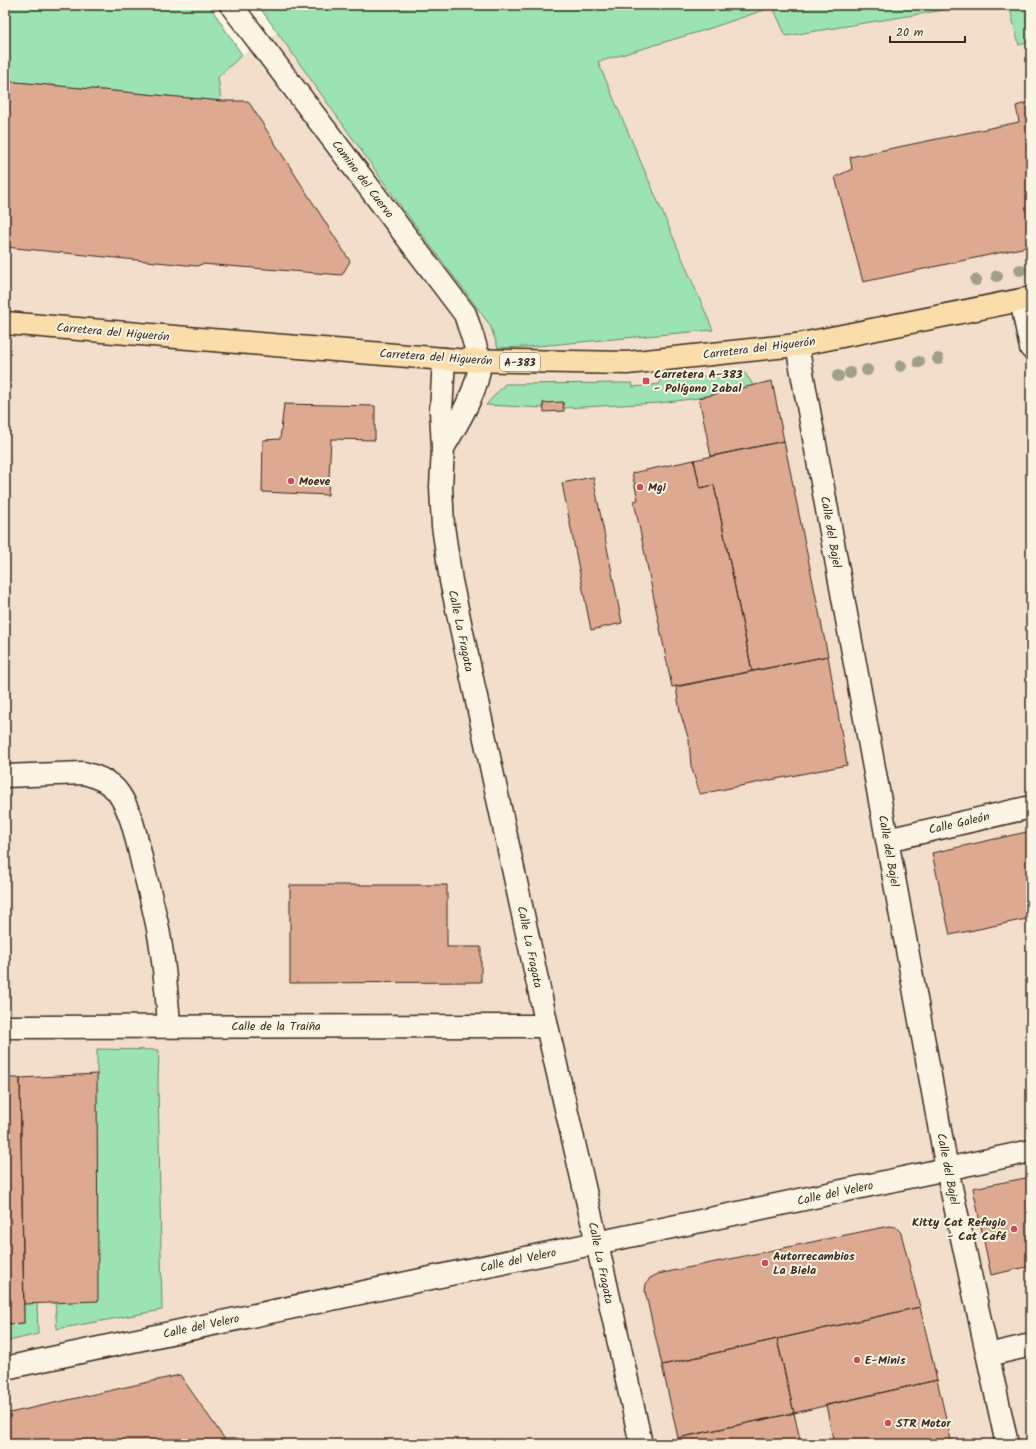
<svg xmlns="http://www.w3.org/2000/svg" width="1036" height="1449" font-family="Kalam,sans-serif">
	<style>
		.built { fill: #f3decc }
		.green { fill: #9be3b2; stroke: #6b8668 }
		.building { fill: #ddaa91; stroke: #3b2a1e }
		.lines { fill: none; stroke-linecap: round; stroke-linejoin: round }
		.minor-casing { stroke: #3b2a1e; stroke-width: 25 }
		.major-casing { stroke: #3b2a1e; stroke-width: 25 }
		.minor { stroke: #fcf5e5; stroke-width: 22 }
		.major { stroke: #fbddab; stroke-width: 22 }
		.tree { fill: #9f9f8c }
		.poi-dot { fill: #d1495b; stroke: #fcf5e5; stroke-width: 1.5 }
		.labels { text-anchor: middle; stroke-width: 4; stroke-linejoin: round; paint-order: stroke }
		.shield { fill: #fcf5e5; stroke: #75675a; stroke-width: 1 }
		.shield-label { font-size: 11px; font-weight: bold; fill: #3b2a1e }
		.street-label { font-size: 12px; fill: #3b2a1e; stroke: #fcf5e5 }
		.poi-label { font-size: 12px; font-weight: bold; fill: #3b2a1e; stroke: #fcf5e5; text-anchor: start }
	</style>
	<rect width="100%" height="100%" fill="#fcf5e5"/>
	<filter id="ink" filterUnits="userSpaceOnUse"><feTurbulence type="fractalNoise" baseFrequency=".025" numOctaves="2"/><feDisplacementMap in="SourceGraphic" scale="8" xChannelSelector="R" yChannelSelector="G"/><feConvolveMatrix kernelMatrix="1 2 1 2 8 2 1 2 1" color-interpolation-filters="sRGB"/></filter>
	<g filter="url(#ink)">
		<path class="built" d="M974,5h35l10,39 12,-2v1402h-1026v-1363l216,20 -3,-24 24,-22 36,-23 122,173 90,120 8,22h28l187,-18 -115,-267 107,-32 68,-23 13,29z"/>
		<path class="green" d="M5,5h204l33,50 -24,22 3,24 -216,-20z
			M258,5h716l-188,31 -13,-29 -68,23 -107,32 115,268 -187,17 -28,1 -8,-23 -90,-120z
			M1009,5h22v37l-12,3z
			M745,373l9,13 -55,12 -40,5 -96,5 -20,-5v5l-57,-3 19,-21 127,-1 1,4 27,-3v-5z
			M97,1049l62,1 -1,30 4,230 -105,19 -2,-27 42,-228z
			M37,1303l1,31 -33,8v-18l19,-1v-19z"/>
		<path class="building" d="M5,81l216,20h27l102,160 -8,14 -140,-11 -5,2 -192,-19z
			M1031,101v145l-168,36 -28,-105 17,-8 -2,-12 169,-35 -3,-16z
			M772,381l12,60 -73,15 -12,-58z
			M563,402l1,9 -20,1 -1,-9z
			M284,404l91,2v34l-44,-1 -3,56 -66,-3 1,-52 17,-1z
			M784,441l44,215 -76,15 -38,-186 -14,3 -6,-28z
			M694,460l6,28 14,-3 38,186 -80,16 -38,-186 4,-1 -6,-27z
			M593,477l29,146 -31,7 -29,-147z
			M828,656l19,109 -147,29 -9,-28 -2,-26 -9,-28 -4,-25z
			M1031,831v87l-81,17 -18,-82z
			M290,885h157v62h34v35l-191,1z
			M97,1074l1,227 -74,3 -4,-226z
			M5,1078h15l4,245 -19,1z
			M1031,1177v89l-40,9 -18,-87z
			M889,1226l7,1 5,6 19,74 -258,58 -17,-74 1,-7 4,-6 8,-4z
			M920,1307l17,73 -143,33 -17,-74z
			M777,1339l17,74 -116,25 -16,-73z
			M180,1375l48,69h-223v-30z
			M937,1380l15,64h-118l-8,-39z
			M794,1413l7,31h-122l-1,-6z"/>
		<g class="lines">
			<defs>
				<path id="minor" d="M231,5l234,309c4,13 12,34 14,47 3,24 -24,66 -36,87
					M1021,300l10,48
					M797,345l150,824 60,275
					M444,359l-3,52 2,37 -2,39 2,39 8,55 96,445 50,217 44,201
					M5,776l78,-3c13,3 28,9 36,21 14,21 18,48 24,72 5,21 11,42 15,63 6,32 9,65 11,97
					M887,840l144,-33
					M5,1027l542,-1
					M988,1355l43,-10
					M5,1368l1026,-217"/>
				<path id="major" d="M5,323l452,37 170,3 170,-18 234,-47"/>
			</defs>
			<use href="#minor" class="minor-casing"/>
			<use href="#major" class="major-casing"/>
			<use href="#minor" class="minor"/>
			<use href="#major" class="major"/>
		</g>
		<g class="tree">
			<circle cx="1020" cy="270" r="6"/>
			<circle cx="997" cy="276" r="6"/>
			<circle cx="976" cy="280" r="6"/>
			<circle cx="938" cy="359" r="6"/>
			<circle cx="919" cy="362" r="6"/>
			<circle cx="901" cy="366" r="6"/>
			<circle cx="867" cy="370" r="6"/>
			<circle cx="850" cy="373" r="6"/>
			<circle cx="838" cy="376" r="6"/>
		</g>
	</g>
	<g class="poi-dot">
		<rect x="642" y="377" width="8" height="8" rx="2"/>
		<circle cx="291" cy="481" r="4"/>
		<circle cx="640" cy="487" r="4"/>
		<circle cx="1014" cy="1229" r="4"/>
		<circle cx="765" cy="1263" r="4"/>
		<circle cx="857" cy="1360" r="4"/>
		<circle cx="888" cy="1423" r="4"/>
	</g>
	<g class="labels">
		<rect class="shield" x="500" y="353" width="40" height="18" rx="3"/>
		<g class="shield-label">
			<text x="520" y="366">A-383</text>
		</g>
		<g class="street-label">
			<text transform="translate(363 179) rotate(53)" y="4">Camino del Cuervo</text>
			<text transform="translate(113 332) rotate(5)" y="4">Carretera del Higuerón</text>
			<text transform="translate(759 348) rotate(-7)" y="4">Carretera del Higuerón</text>
			<text transform="translate(436 357) rotate(4)" y="4">Carretera del Higuerón</text>
			<text transform="translate(831 532) rotate(80)" y="4">Calle del Bajel</text>
			<text transform="translate(461 631) rotate(78)" y="4">Calle La Fragata</text>
			<text transform="translate(959 823) rotate(-13)" y="4">Calle Galeón</text>
			<text transform="translate(889 851) rotate(80)" y="4">Calle del Bajel</text>
			<text transform="translate(530 947) rotate(78)" y="4">Calle La Fragata</text>
			<text x="276" y="1030">Calle de la Traiña</text>
			<text transform="translate(948 1169) rotate(79)" y="4">Calle del Bajel</text>
			<text transform="translate(835 1193) rotate(-12)" y="4">Calle del Velero</text>
			<text transform="translate(518 1260) rotate(-12)" y="4">Calle del Velero</text>
			<text transform="translate(601 1263) rotate(78)" y="4">Calle La Fragata</text>
			<text transform="translate(201 1326) rotate(-12)" y="4">Calle del Velero</text>
		</g>
		<g class="poi-label">
			<text x="654" y="378">Carretera A-383<tspan x="654" dy="14">- Polígono Zabal</tspan></text>
			<text x="299" y="485">Moeve</text>
			<text x="648" y="491">Mgi</text>
			<text x="1006" y="1226" text-anchor="end">Kitty Cat Refugio<tspan x="1006" dy="14">- Cat Café</tspan></text>
			<text x="773" y="1260">Autorrecambios<tspan x="773" dy="14">La Biela</tspan></text>
			<text x="865" y="1364">E-Minis</text>
			<text x="896" y="1427">STR Motor</text>
		</g>
	</g>
	<rect width="1036" height="1449" fill="none" stroke="#fcf5e5" stroke-width="20"/>
	<rect x="10" y="10" width="1016" height="1429" fill="none" stroke="#3b2a1e" stroke-width="1.5" filter="url(#ink)"/>
	<path d="M890 36v6h75v-6" fill="none" stroke="#3b2a1e" stroke-width="2"/>
	<text x="896" y="36" font-size="12" fill="#3b2a1e" stroke="#fcf5e5" stroke-width="3" paint-order="stroke">20 m</text>
</svg>
